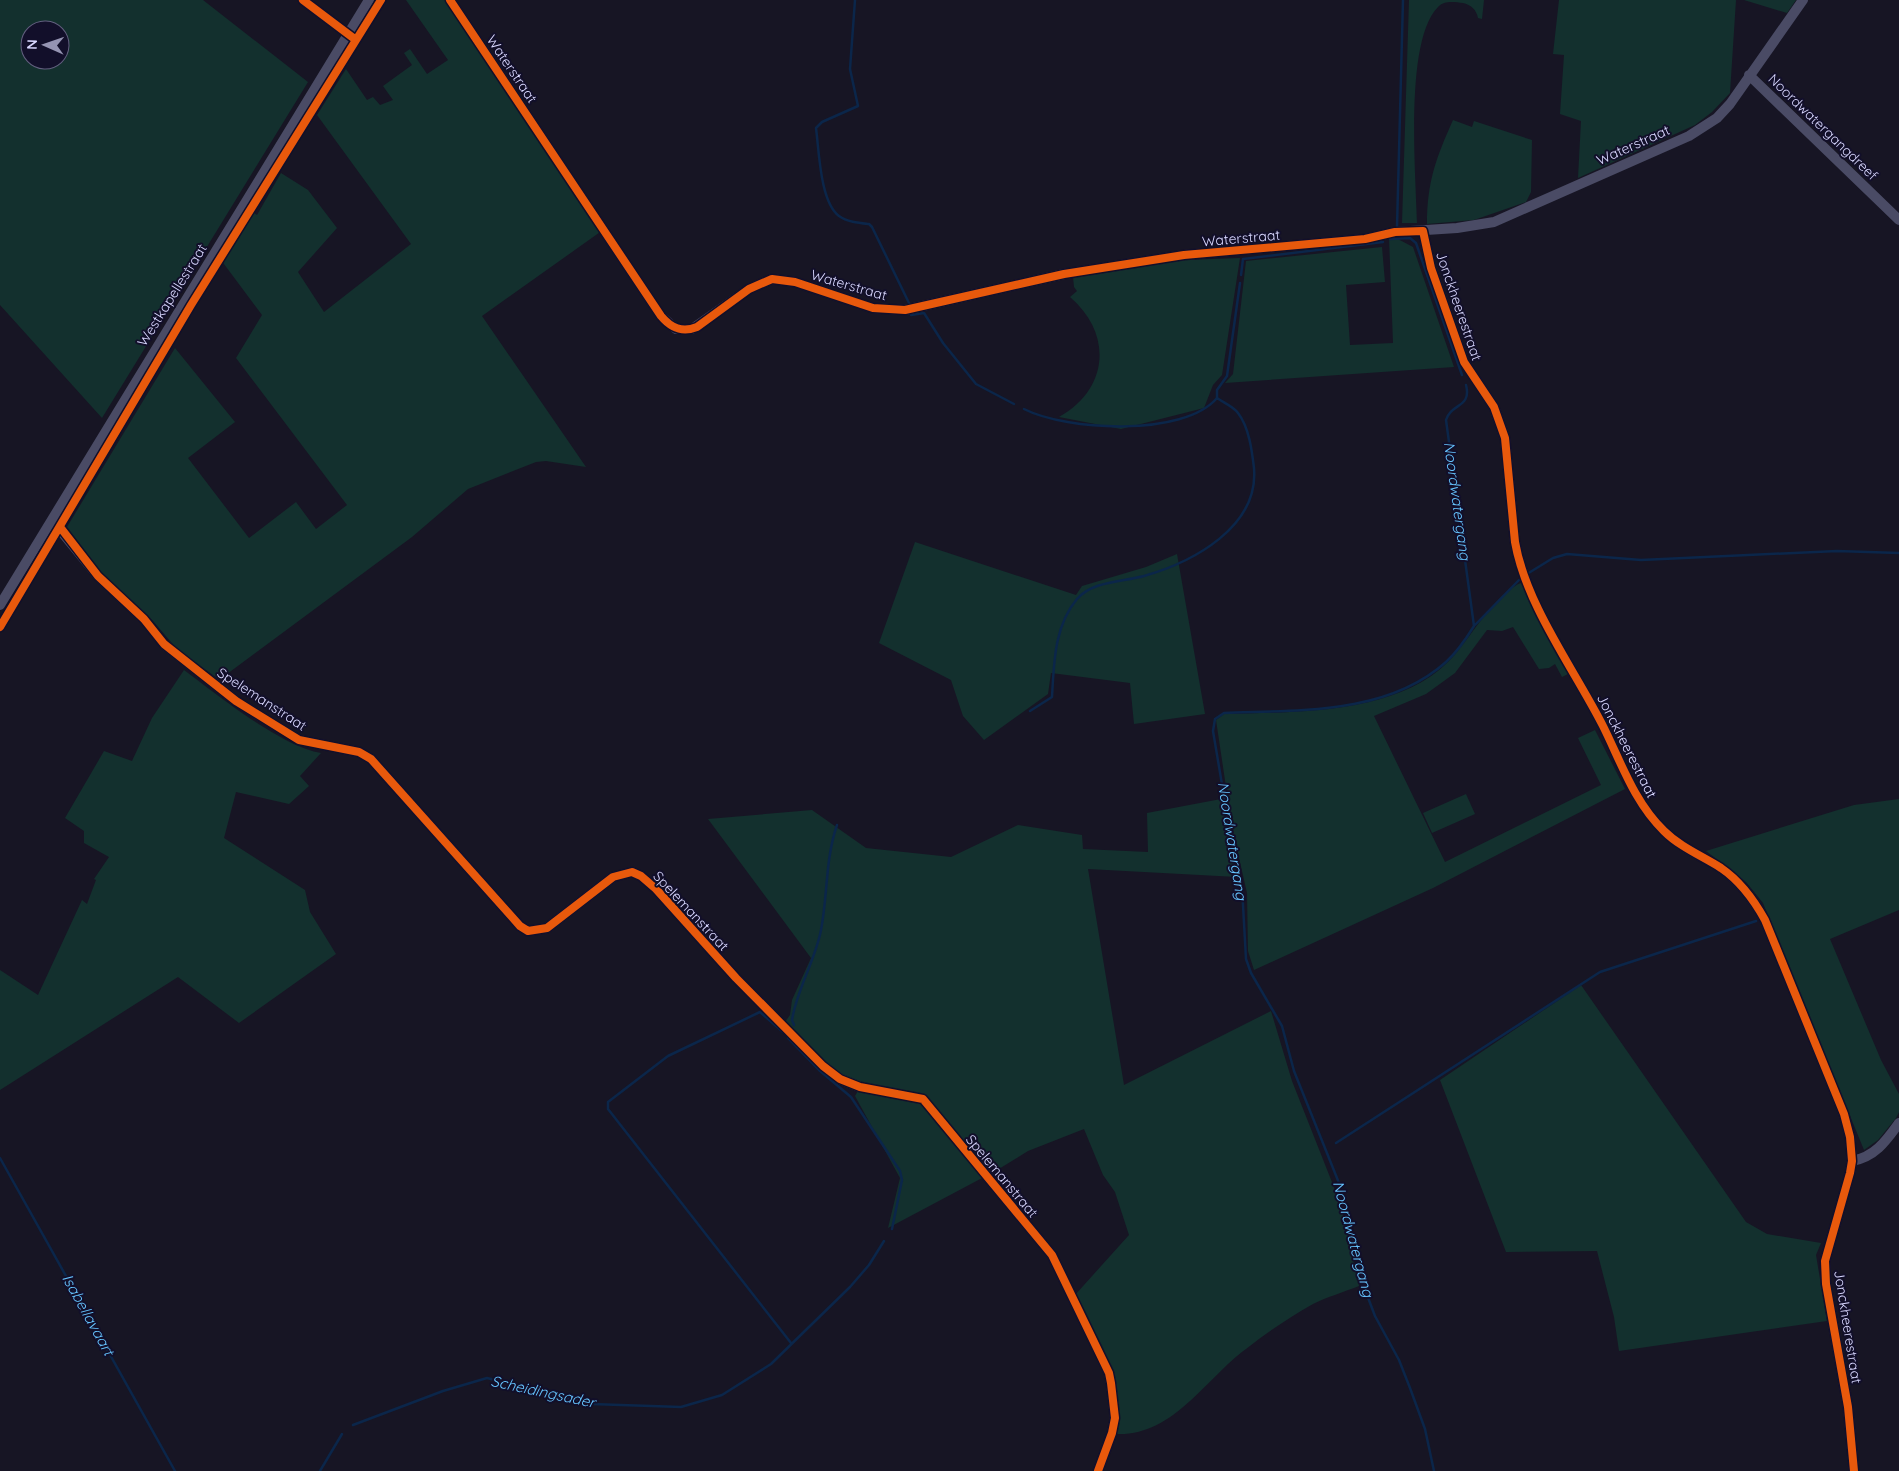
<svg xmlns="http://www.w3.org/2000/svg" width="1899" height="1471" font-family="Quicksand,sans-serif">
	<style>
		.green { fill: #13302e; fill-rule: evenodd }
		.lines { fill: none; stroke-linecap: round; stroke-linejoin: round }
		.stream { stroke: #0b264a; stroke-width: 2.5 }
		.minor { stroke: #4a4b65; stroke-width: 10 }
		.cycleway-casing { stroke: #120f2a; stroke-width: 11 }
		.cycleway { stroke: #e8590c; stroke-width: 8 }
		.labels { text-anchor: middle; stroke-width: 4; stroke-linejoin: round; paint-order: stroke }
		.street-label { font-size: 14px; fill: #d9d8ff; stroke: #120f2a }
		.water-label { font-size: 15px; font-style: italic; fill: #66c5ff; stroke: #120f2a }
	</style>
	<rect width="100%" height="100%" fill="#171524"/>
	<path class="green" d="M0,0h203l105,82 -206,336 -102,-113zM30,30h30v30h-30z
		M406,0h39l158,230 -121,86 104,151 -40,-6 -10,1 -68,27 -56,48 -189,140 -6,1 -40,-29 -24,-28 -51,-48 -35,-46 108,-179 60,74 -47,36 61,80 47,-36 20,27 31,-24 -111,-147 26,-43 -41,-55 30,-49 6,4 24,-42 27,17 29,38 -39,44 26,40 87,-68 -94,-129 29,-46 21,31 6,-3 7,8 13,-5 -10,-14 29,-21 -8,-12 6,-4 17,25 21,-14z
		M1409,0h75l-2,19 -4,-1c-2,-9 -7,-13 -15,-15 -8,-1 -19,-3 -25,4 -34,34 -22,168 -21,216h-15z
		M1559,0h177l-6,93 -18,19 -17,13 -117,53 3,-57 -21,-7 4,-59 -11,-1z
		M1744,0h52l-9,13z
		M1453,120l19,7 2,-6 58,19 -1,52 -5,10 -52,18 -47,4c0,-42 9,-66 26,-104z
		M1389,237h5l19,10 41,120 -229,16 8,-9 13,-113 136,-14 3,35 -39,3 4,60 43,-2z
		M1240,258l-18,117 -9,10 -9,23 -83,21 -62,-12c50,-28 54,-83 11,-120l7,-6 -3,-4 -1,-10 112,-17z
		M915,542l161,53 6,-9 64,-19 31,-13 28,160 -71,10 -4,-41 -79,-10 -3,21 -64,46 -21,-24 -12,-36 -72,-37z
		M1523,582l49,90 -10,5 -7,-13 -6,4 -10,1 -26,-42 -11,4 -15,-1 -32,43 -29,21 -52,22 71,146 156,-77 -23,-47 17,-8 30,59 -192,99 -179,82 -6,-19 -1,-58 -15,-66 -16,-107 8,-6c70,-2 171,1 224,-52 23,-23 45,-68 75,-80z
		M184,670c32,24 98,77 137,83l-21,23 9,10 -20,18 -53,-12 -12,46 81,52 5,22 26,42 -97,69 -61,-46 -178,113v-120l38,25 44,-95 5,4 9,-24 -2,-1 15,-22 -25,-14v-12l-19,-13 39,-67 28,10 20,-43z
		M1466,794l9,20 -43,19 -9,-20z
		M1221,799l16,78 -149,-8 36,216 147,-74 21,70 49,124 18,81c-15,6 -32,11 -46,18 -23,13 -47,29 -67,45 -41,30 -73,88 -131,85l1,-29 -41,-110 54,-60 -14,-43 -12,-17 -19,-46 -56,22 -39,24 -62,-77 -66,-13 -21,-9 -55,-54 5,-7 2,-15 19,-42 -103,-139 104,-9 54,38 85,9 67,-32 64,10 1,14 65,3 -1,-39z
		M1899,799v111l-69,29 51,121 18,34v18l-3,6 -18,22 -14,10 -101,-247 -17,-21 -40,-31 148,-46z
		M1581,985l165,237 21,12 54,9 -5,12 11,66 -208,30 -5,-34 -17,-66 -91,1 -66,-172z
		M859,1089l54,10 11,7 60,71 -96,51 12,-50 -45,-82z"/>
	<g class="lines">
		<path class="stream" d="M855,0l-5,69 8,37 -36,16 -6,6c3,22 4,74 23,88 8,6 20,7 30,8l3,3 37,76
			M1397,227l6,-227
			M1390,239l20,-1 6,5 46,132
			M1241,275l2,-16 140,-17
			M911,312v3l13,-2 19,30 33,41 38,20
			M1024,409c43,22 160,28 193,-11v-8l10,-14 13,-93
			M1527,574l26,-16 14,-4 74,6 196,-9 62,2
			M1475,625l44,-45
			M1030,711l22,-14c2,-33 2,-71 25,-98 15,-18 45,-17 67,-23 49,-14 115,-49 110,-108 -2,-17 -5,-41 -16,-55 -5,-7 -14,-10 -21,-15
			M794,1025l-2,-5c5,-31 23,-59 29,-90 7,-36 4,-70 16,-105
			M783,1032l-23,-20 -92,44 -60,46v7l183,234
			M788,1038l31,32 32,27 49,74 2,9 -10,49
			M1336,1143l264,-171 156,-51
			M0,1158l175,313
			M353,1425l90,-34 44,-13 104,26 90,3 41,-12 49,-31 79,-77 19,-22 15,-24
			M320,1471l22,-37
			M1434,1471l-9,-42 -15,-41 -11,-28 -24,-44 -8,-21 -26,-107 -47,-117 -12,-45 -31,-53 -5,-14 -4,-72 -12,-55 -17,-101 2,-12 9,-6c74,-3 163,2 222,-51 11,-10 20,-23 28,-36l-28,-206c5,-17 26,-12 20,-35"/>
		<path class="minor" d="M303,0l45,34
			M450,0l211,316 15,13h16l57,-40 23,-10 23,3 78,26 32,2 159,-36 120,-19 181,-16 30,-7 62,-4 37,-6 195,-86 28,-18 13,-14 73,-104
			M1749,75l150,145
			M1423,231l8,37 33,94 30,45 11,31 10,104c11,63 59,127 88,184 18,36 31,76 61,105 16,16 38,25 57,37 19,13 33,32 44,52l79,194 6,23 2,24 -2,12 -25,88 1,23 22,123 6,64
			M52,520l46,56 46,43 20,25 72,57 63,39 60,12 12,7 149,167 8,5 19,-3 66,-51 19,-5 9,4 15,13 80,89 87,88 17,13 20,8 63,12 129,156 57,118 2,10 4,35 -3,15 -14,38
			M0,605l369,-605
			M1852,1161c23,-4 34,-20 47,-38"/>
		<defs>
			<path id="cycleway" d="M303,0l53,40
				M450,0l211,316c10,12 21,17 36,11l52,-38 23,-10 23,3 78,26 32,2 159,-36 120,-19 181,-16 30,-7 28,-1 8,37 33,94 30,45 11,31 10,104c11,63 59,127 88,184 18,36 31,76 61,105 16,16 38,25 57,37 19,13 33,32 44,52l79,194 6,23 2,24 -2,12 -25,88 1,23 22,123 6,64
				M60,527l38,49 46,43 20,25 72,57 63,39 60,12 12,7 149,167 8,5 19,-3 66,-51 19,-5 9,4 15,13 80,89 87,88 17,13 20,8 63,12 129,156 57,118 2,10 4,35 -3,15 -14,38
				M0,627l191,-322 190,-305"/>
		</defs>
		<use href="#cycleway" class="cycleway-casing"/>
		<use href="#cycleway" class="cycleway"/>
	</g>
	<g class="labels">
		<g class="street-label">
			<text transform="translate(512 69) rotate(56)" y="5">Waterstraat</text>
			<text transform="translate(1823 127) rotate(44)" y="5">Noordwatergangdreef</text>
			<text transform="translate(1633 145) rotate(-24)" y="5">Waterstraat</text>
			<text transform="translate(1241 238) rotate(-5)" y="5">Waterstraat</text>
			<text transform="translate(849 285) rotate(16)" y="5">Waterstraat</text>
			<text transform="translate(172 295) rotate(-58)" y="5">Westkapellestraat</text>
			<text transform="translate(1459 306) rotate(71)" y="5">Jonckheerestraat</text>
			<text transform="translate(262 699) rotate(33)" y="5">Spelemanstraat</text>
			<text transform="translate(1627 746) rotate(63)" y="5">Jonckheerestraat</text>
			<text transform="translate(691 911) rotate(47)" y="5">Spelemanstraat</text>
			<text transform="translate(1002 1176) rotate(50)" y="5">Spelemanstraat</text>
			<text transform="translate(1848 1327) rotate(81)" y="5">Jonckheerestraat</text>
		</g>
		<g class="water-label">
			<text transform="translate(1457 501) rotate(82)" y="5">Noordwatergang</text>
			<text transform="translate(1232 841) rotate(81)" y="5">Noordwatergang</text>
			<text transform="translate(1353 1239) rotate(75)" y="5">Noordwatergang</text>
			<text transform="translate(88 1315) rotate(61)" y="5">Isabellavaart</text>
			<text transform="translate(543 1392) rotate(12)" y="5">Scheidingsader</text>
		</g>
	</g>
	<g transform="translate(45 45) rotate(272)"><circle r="24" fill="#120f2a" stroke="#625f7f"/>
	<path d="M0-4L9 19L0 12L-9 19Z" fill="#9594b2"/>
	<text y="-8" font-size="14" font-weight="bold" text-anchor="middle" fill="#d9d8ff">N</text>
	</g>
</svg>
